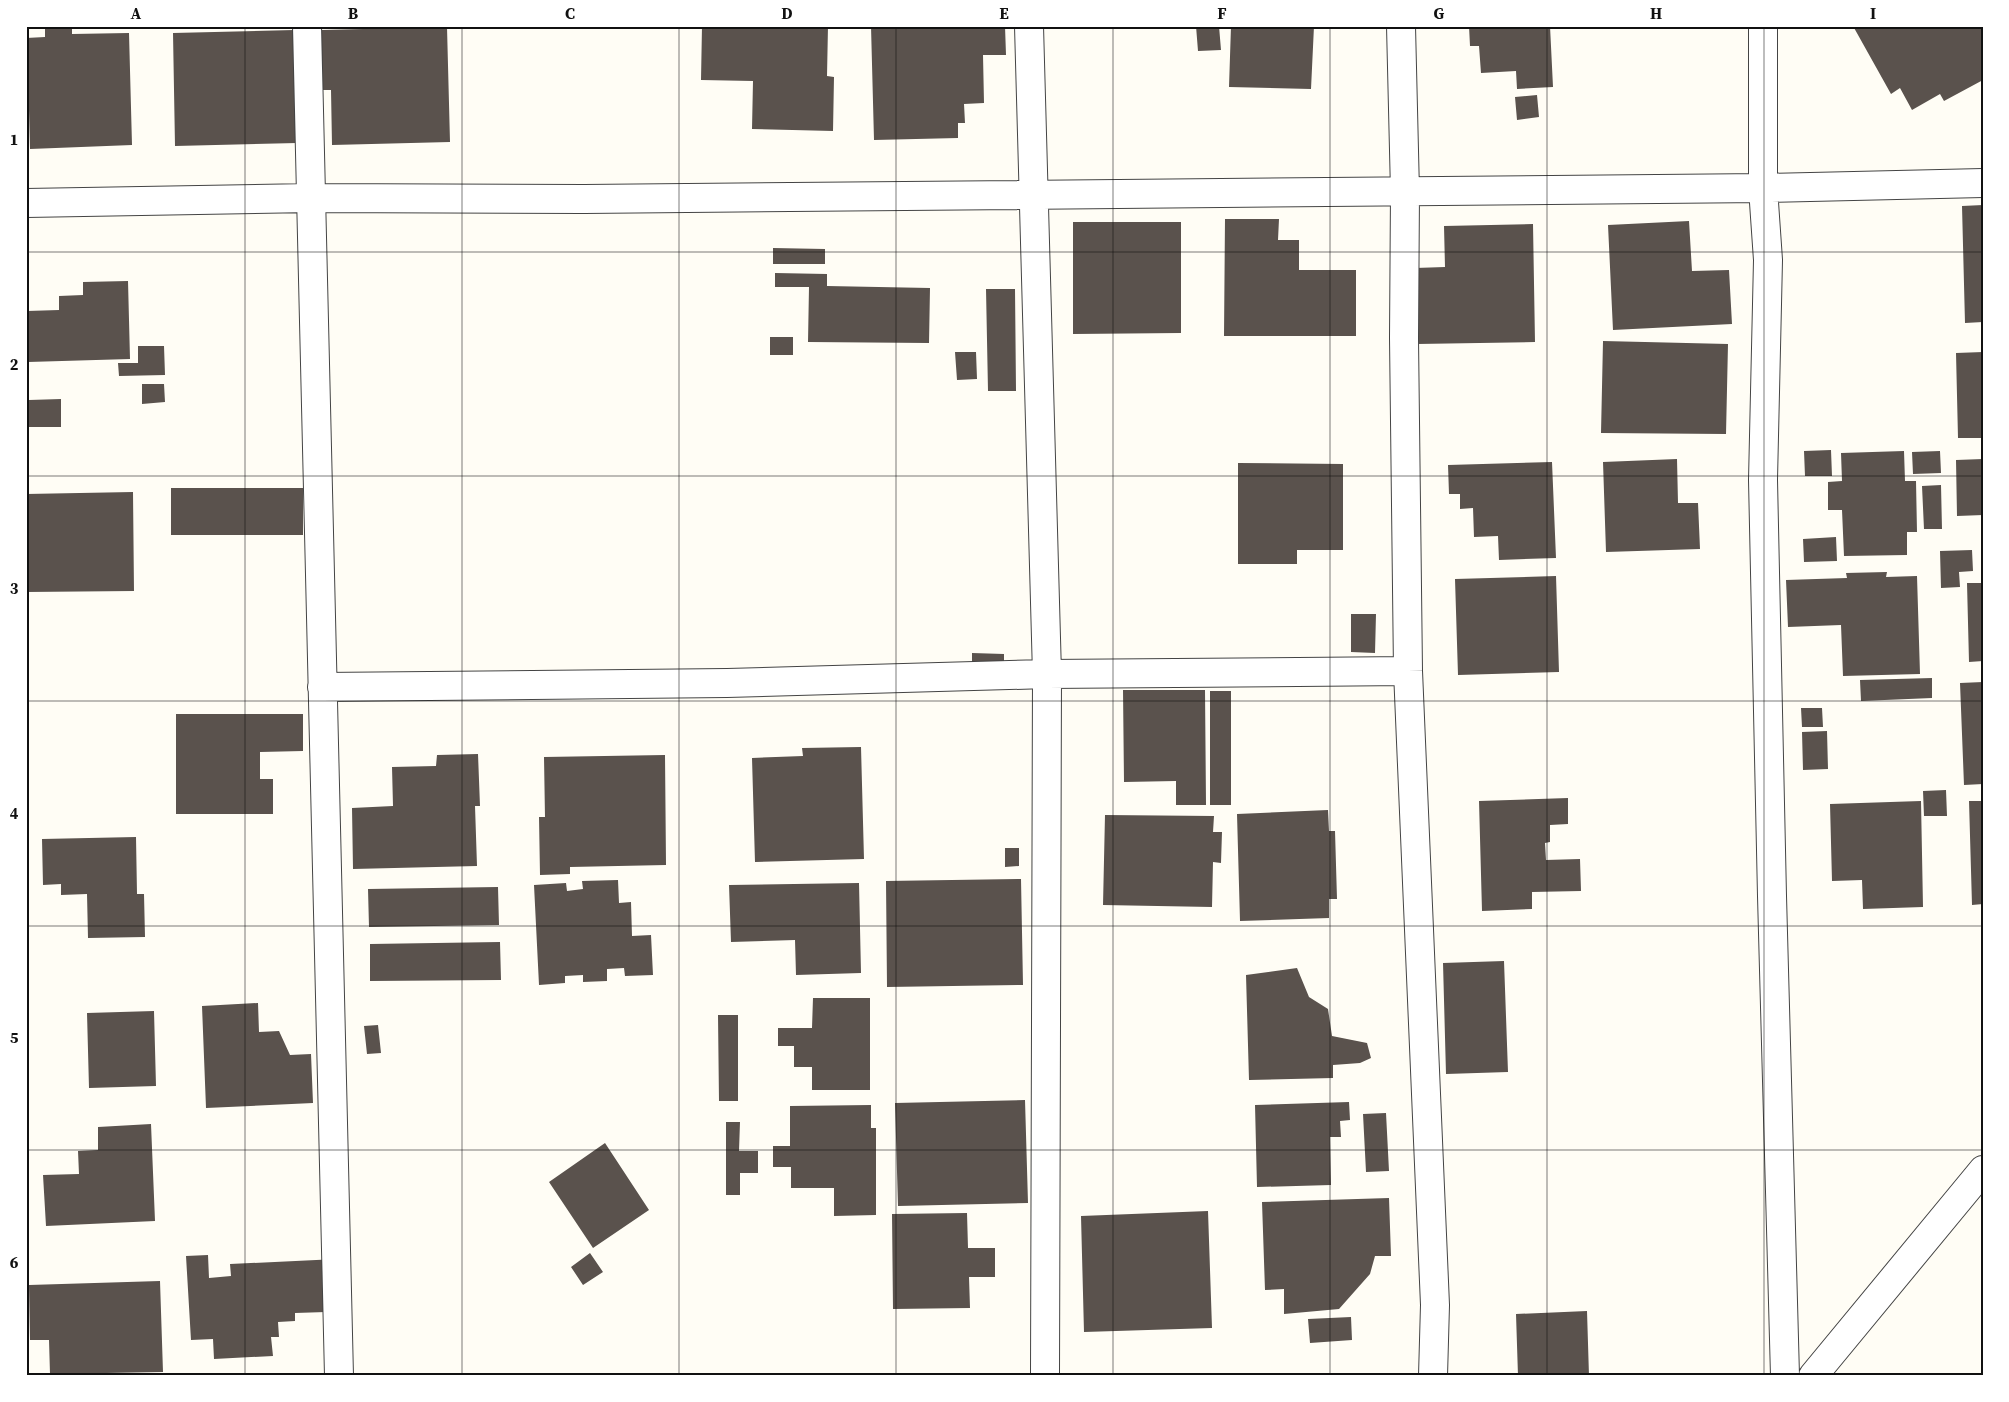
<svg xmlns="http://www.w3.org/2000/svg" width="2009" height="1402" font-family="'Source Serif 4',serif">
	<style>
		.building { fill: #5a524d }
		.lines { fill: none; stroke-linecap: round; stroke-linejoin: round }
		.minor-casing { stroke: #444; stroke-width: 30 }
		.minor { stroke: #fff; stroke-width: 28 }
		.grid { fill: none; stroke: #111; stroke-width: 1; stroke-opacity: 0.55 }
		.neatline { fill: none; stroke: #111; stroke-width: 2 }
		.grid-label { font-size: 16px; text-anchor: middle; font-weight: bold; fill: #111 }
	</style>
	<rect width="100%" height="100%" fill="#fffdf5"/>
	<path class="building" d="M702,26h126l-1,50 7,1 -1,54 -81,-2 1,-48 -52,-1z
		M871,26h134l1,29h-23l1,48 -20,1 1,19h-7v15l-84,2z
		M1196,26h23l2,24 -23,1z
		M1231,26h83l-3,63 -82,-2z
		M1469,26h81l3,61 -36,2 -1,-18 -35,2 -2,-27h-9z
		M1853,26h130v54l-39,21 -4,-7 -28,16 -12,-22 -9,6z
		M447,27l3,115 -118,3 -1,-55h-9l-1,-60z
		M72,28v6l57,-1 3,112 -102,4 -1,-39h-3v-72l19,-1v-8z
		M294,30l3,113 -122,3 -2,-113z
		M1537,95l2,22 -22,3 -2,-23z
		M1983,205v117l-18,1 -3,-117z
		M1225,219h54l-1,21h21v30h57v66h-132z
		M1689,221l3,50 37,-1 3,54 -119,6 -5,-105z
		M1073,222h108v111l-108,1z
		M1533,224l2,118 -118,2 -2,-76 30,-1 -1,-41z
		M773,248l52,1v15h-52z
		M775,273l52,1v12l103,2 -1,55 -121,-1 1,-55h-34z
		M128,281l2,78 -102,3 -1,-51 32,-1v-14l24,-1v-13z
		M986,289h29l1,102h-28z
		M770,337h23v18h-23z
		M1603,341l125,3 -2,90 -125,-1z
		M138,346h26l1,29 -46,1 -1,-13h20z
		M955,352h21l1,27 -20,1z
		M1983,352v86h-25l-2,-85z
		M142,384h22l1,18 -23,2z
		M61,399v28h-32v-27z
		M1831,450l1,26h-27l-1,-25z
		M1904,451l1,30h11l1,51h-10v23l-63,1 -2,-46h-14v-28l14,-1 -1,-28z
		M1940,451l1,22 -28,1 -1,-22z
		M1677,459l1,44h20l2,46 -94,3 -3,-90z
		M1983,459v56l-26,1 -1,-56z
		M1552,462l4,96 -57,2 -1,-24 -24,1 -1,-29 -13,1v-15h-11l-1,-29z
		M1238,463l105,1v86h-46v14h-59z
		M1941,485l1,44h-18l-2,-43z
		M171,488h132v47h-132z
		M133,492l1,99 -108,1v-98z
		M1836,537l1,24 -33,1 -1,-23z
		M1972,550l1,21 -14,1 1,15 -19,1 -1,-37z
		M1887,572l-1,5 31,-1 3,98 -77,2 -2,-51 -53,2 -2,-47 61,-2 -1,-5z
		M1556,576l3,96 -101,3 -3,-96z
		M1967,583h16v78l-14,1z
		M1351,614h25l-1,39 -24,-1z
		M972,653l32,1v16l-32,-2z
		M1932,678v20l-71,3 -1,-21z
		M1983,682v102l-19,1 -4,-102z
		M1123,690h82l1,115h-30v-24l-52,1z
		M1210,691h21v114h-21z
		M1801,708h21l1,19h-21z
		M176,714h127v37l-43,1v27h13v35h-97z
		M1827,731l1,38 -25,1 -1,-38z
		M861,747l3,112 -109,3 -3,-104 51,-2 -1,-8z
		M478,754l2,52h-5l2,60 -124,3 -1,-61 41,-2 -1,-39 44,-1 1,-11z
		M665,755l1,110 -96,2v7l-30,1 -1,-58h6l-1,-60z
		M1946,790l1,26h-23l-1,-25z
		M1568,798v26l-18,1v17l-5,1 1,17 34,-1 1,32 -49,1v17l-50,2 -3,-110z
		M1921,801l2,106 -60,2 -1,-29 -30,1 -2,-77z
		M1969,801h14v103l-11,1z
		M1328,810l1,21h6l2,68h-8v19l-89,3 -3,-107z
		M1105,815l109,1 -1,16h9l-1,31 -8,-1 -1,45 -109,-2z
		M136,837l1,57h7l1,43 -57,1 -1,-44 -26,1v-11l-18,1 -1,-46z
		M1005,848h14v18l-14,1z
		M1021,879l2,106 -136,2 -1,-106z
		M618,880l1,23 12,-1 1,34 19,-1 2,40 -28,1 -1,-8 -17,1v12l-24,1v-7l-18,1v7l-26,2 -5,-100 32,-2 1,8 16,-2 -1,-8z
		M859,883l2,90 -65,2 -1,-35 -64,2 -2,-57z
		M498,887l1,38 -130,2 -1,-38z
		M500,942l1,38 -131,1v-37z
		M1504,961l4,111 -62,2 -3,-111z
		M1297,968l12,29 19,12 4,27 35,7 4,15 -11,5 -27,2v13l-84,2 -3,-105z
		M813,998h57v92h-58v-23h-18v-21h-16v-18h34z
		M258,1003l1,29 20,-1 11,24 21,-1 2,49 -107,5 -4,-102z
		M154,1011l2,75 -67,2 -2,-75z
		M718,1015h20v86h-19z
		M378,1025l3,28 -14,1 -3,-28z
		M1025,1100l3,103 -130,3 -3,-103z
		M1349,1102l1,18 -10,1 1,16h-11l1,48 -74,2 -2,-82z
		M871,1105v23h5v87l-42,1v-28h-43v-21h-18v-21h17v-40z
		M1386,1113l3,58 -23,1 -3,-58z
		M726,1122h14l-1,29h19v22h-18v22h-14z
		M151,1124l4,97 -109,5 -3,-51 36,-1 -1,-23 20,-1v-23z
		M605,1143l44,67 -56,38 -44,-66z
		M1389,1198l2,58h-16l-5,18 -31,35 -55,5v-25l-19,1 -3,-88z
		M1208,1211l4,117 -128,4 -3,-116z
		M967,1213l1,35h27v29h-26l1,31 -77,1 -1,-95z
		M590,1253l13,19 -20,13 -12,-18z
		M208,1255l1,23 22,-2 -1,-12 107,-5 -11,53 -31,1v8l-17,1 1,15h-8l2,19 -59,3 -1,-20 -22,1 -5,-84z
		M160,1281l3,91 -113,2 -1,-34h-19l-1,-55z
		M1587,1311l2,65h-71l-2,-62z
		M1351,1317l1,23 -42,3 -2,-24z"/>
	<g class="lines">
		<defs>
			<path id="minor" d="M307,26l32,1350
				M1029,26l18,648 -2,702
				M1401,26l4,166 -1,146 4,333 27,634 -2,71
				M1763,26v162l5,72 -5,220 9,416 13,480
				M26,203l285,-5 273,1 1179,-11 220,-5
				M322,687l405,-4 320,-9 361,-3
				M1813,1376l170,-206"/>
		</defs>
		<use href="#minor" class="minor-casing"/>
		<use href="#minor" class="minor"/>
	</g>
	<path class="grid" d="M245,26v1350M462,26v1350M679,26v1350M896,26v1350M1113,26v1350M1330,26v1350M1547,26v1350M1764,26v1350M26,252h1957M26,476h1957M26,701h1957M26,926h1957M26,1150h1957"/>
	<rect width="2009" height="1402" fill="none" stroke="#ffffff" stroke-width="55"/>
	<rect x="28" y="28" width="1954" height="1346" class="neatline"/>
	<g class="grid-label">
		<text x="136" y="19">A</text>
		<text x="353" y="19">B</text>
		<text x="570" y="19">C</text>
		<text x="787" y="19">D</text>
		<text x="1004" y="19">E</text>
		<text x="1222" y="19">F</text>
		<text x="1439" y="19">G</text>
		<text x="1656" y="19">H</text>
		<text x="1873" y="19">I</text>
		<text x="14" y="145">1</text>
		<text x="14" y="370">2</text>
		<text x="14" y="594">3</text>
		<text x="14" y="819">4</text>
		<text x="14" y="1043">5</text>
		<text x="14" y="1268">6</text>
	</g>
</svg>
